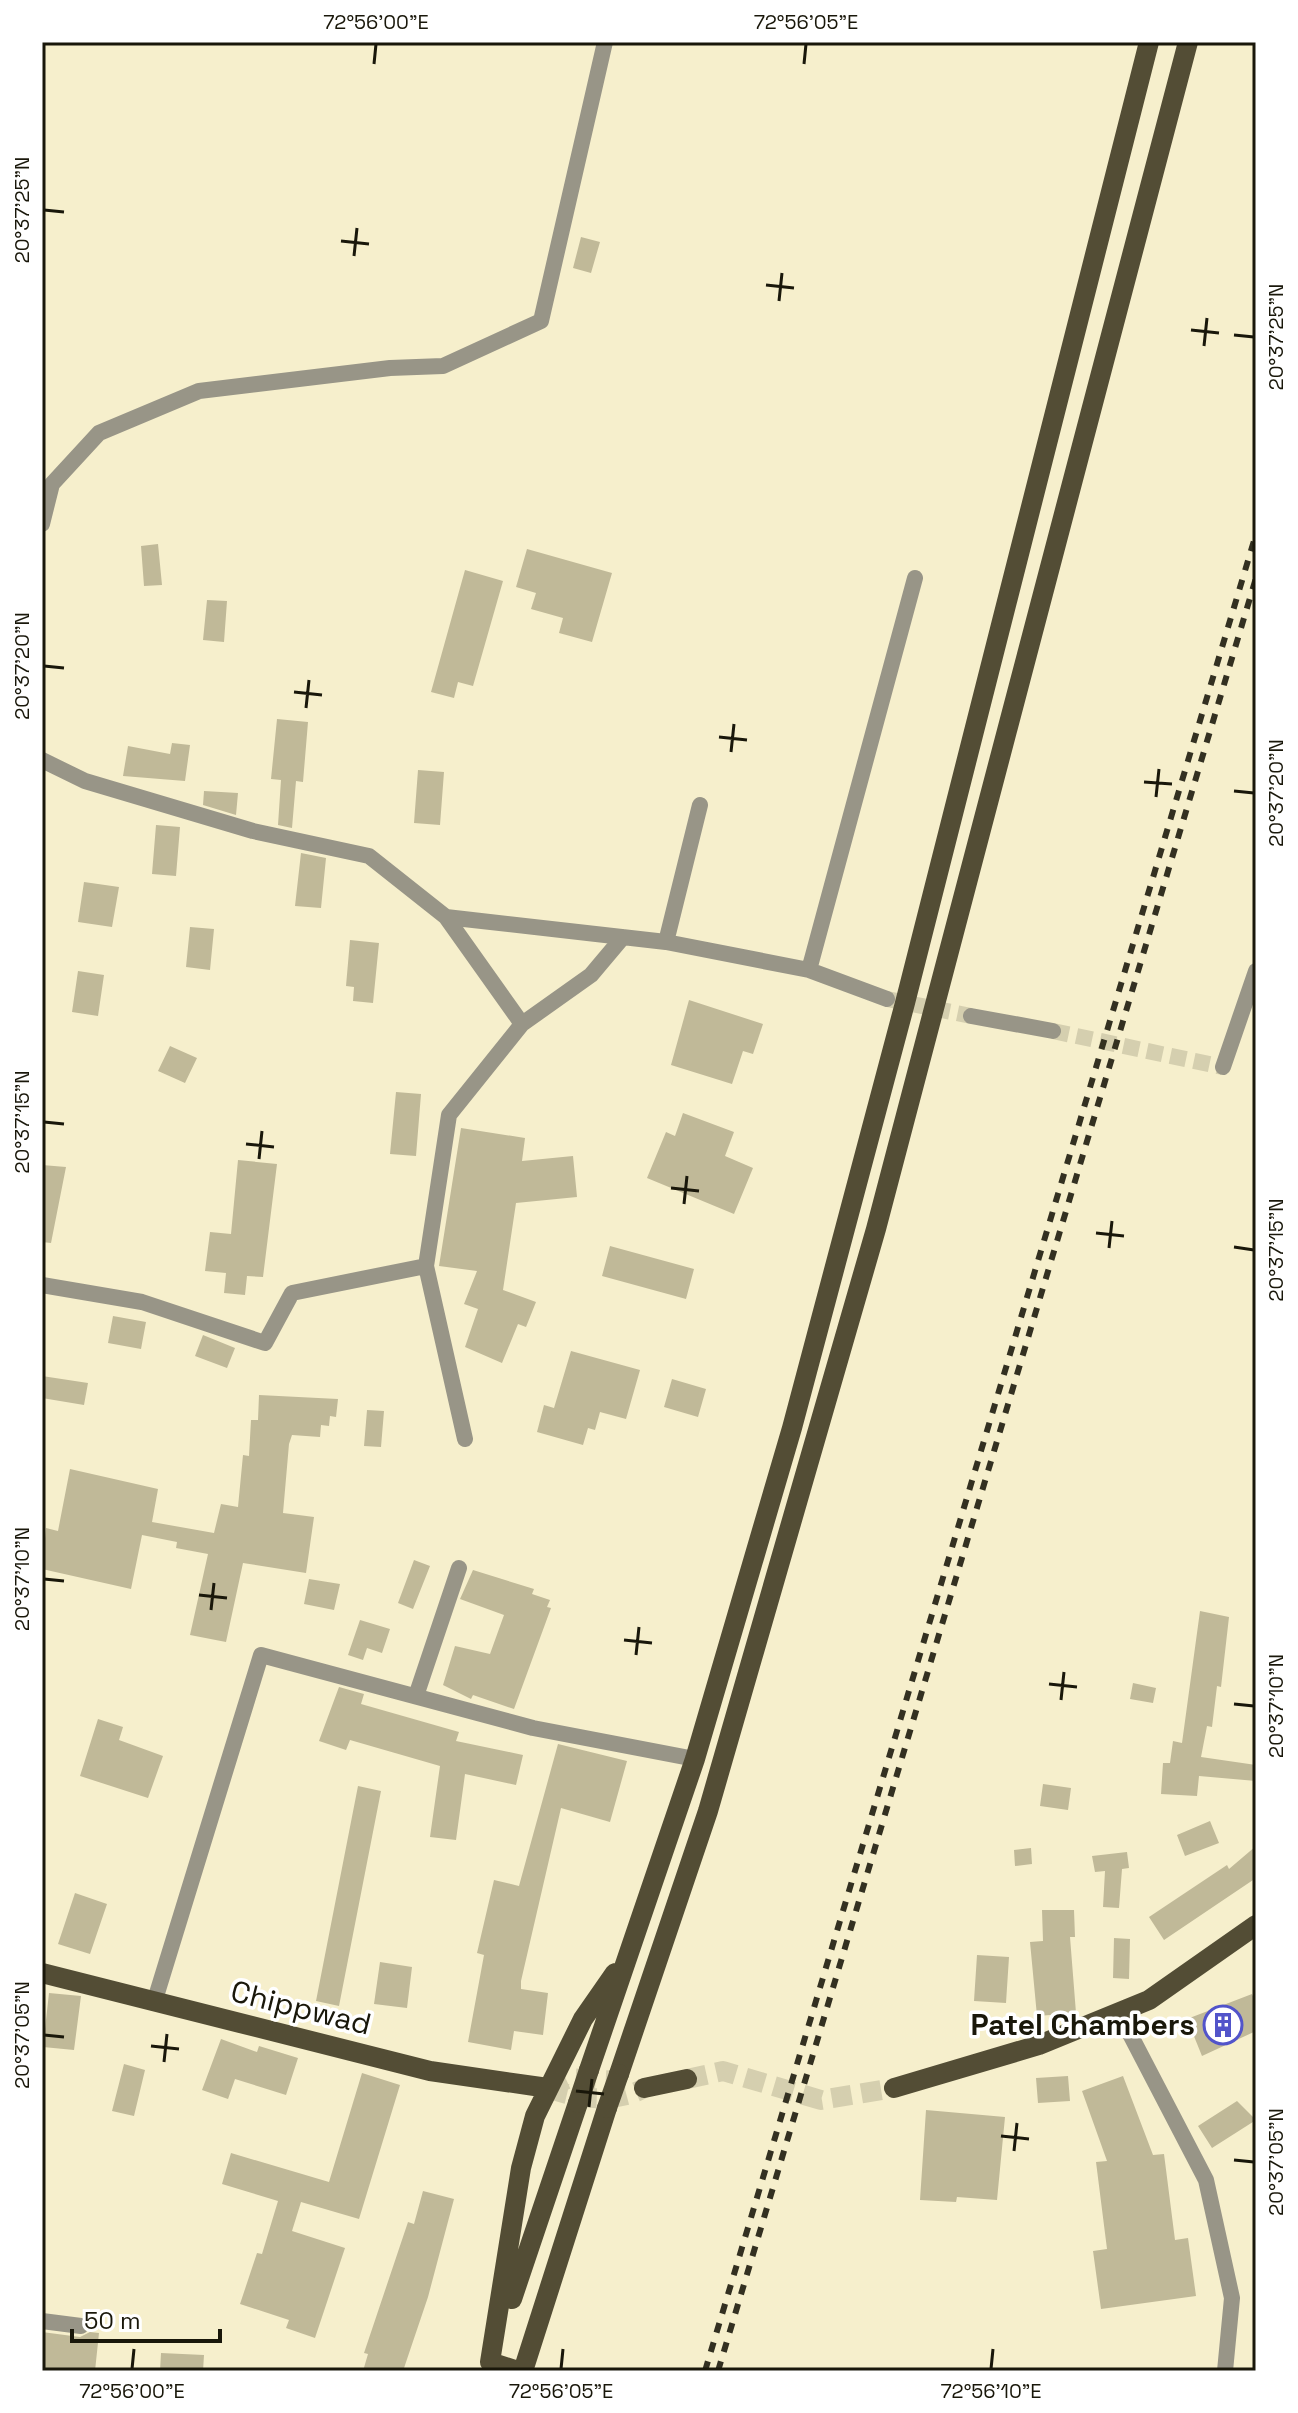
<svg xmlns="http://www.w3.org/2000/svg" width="1298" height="2413" font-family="'Space Grotesk',sans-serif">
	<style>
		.building { fill: #c0b998 }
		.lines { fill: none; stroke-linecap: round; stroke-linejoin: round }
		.street-tunnel { stroke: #d5cfaf; stroke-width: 16; stroke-dasharray: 16 8; stroke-linecap: butt }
		.primary-tunnel { stroke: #d5cfaf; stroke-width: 20; stroke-dasharray: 20 10; stroke-linecap: butt }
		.street { stroke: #989587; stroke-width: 16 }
		.primary { stroke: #534d35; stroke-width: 20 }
		.rail { stroke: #333021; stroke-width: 6; stroke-dasharray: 10 10; stroke-linecap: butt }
		.primary-bridge { stroke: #534d35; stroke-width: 20 }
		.ticks { fill: none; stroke: #19170a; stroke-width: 3 }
		.labels { text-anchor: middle; stroke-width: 7; stroke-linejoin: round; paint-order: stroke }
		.street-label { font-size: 30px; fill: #19170a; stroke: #fff }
		.poi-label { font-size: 30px; font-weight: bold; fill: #19170a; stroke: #fff; text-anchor: end }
		.neatline { fill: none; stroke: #19170a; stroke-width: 3 }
		.ticks-label { font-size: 20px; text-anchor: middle; fill: #19170a }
	</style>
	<rect width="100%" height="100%" fill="#f6efcc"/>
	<path class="building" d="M581,237l19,5 -9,31 -18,-5z
		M158,544l4,41 -18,1 -3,-40z
		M527,549l85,24 -20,69 -33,-9 4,-15 -32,-9 5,-16 -20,-6z
		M465,570l38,11 -30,105 -15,-4 -4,16 -23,-6z
		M207,600l20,1 -3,41 -21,-2z
		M277,719l31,3 -5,60 -7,-1 -4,47 -14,-3 3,-45 -10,-1z
		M172,743l18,2 -5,36 -62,-5 5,-30 42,8z
		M418,770l26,2 -4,53 -26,-2z
		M204,791l34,2 -2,22 -33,-10z
		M156,825l24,2 -4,49 -24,-2z
		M301,853l25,5 -5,50 -26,-2z
		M84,882l35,5 -7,40 -34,-5z
		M190,927l24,2 -4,41 -24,-3z
		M350,940l29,3 -6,60 -20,-2 1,-14 -8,-1z
		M78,971l26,4 -6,41 -26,-4z
		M689,1000l74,24 -10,30 -10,-3 -11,33 -61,-19z
		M170,1046l27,12 -12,25 -27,-12z
		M396,1092l25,2 -5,62 -26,-2z
		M683,1113l51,19 -9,24 28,12 -19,46 -87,-36 19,-46 9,4z
		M461,1128l64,10 -3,23 51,-5 4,41 -61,6 -13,87 33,12 -10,25 -8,-3 -16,39 -37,-16 13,-38 -14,-5 13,-33 -38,-5z
		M238,1160l39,4 -14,113 -16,-1 -2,19 -21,-2 2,-20 -21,-2 5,-39 21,2z
		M42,1165l24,2 -15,76 -9,-1z
		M610,1246l84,23 -8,30 -84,-23z
		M113,1316l33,6 -5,27 -33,-6z
		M203,1335l32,13 -8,20 -32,-12z
		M571,1351l69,19 -14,49 -26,-7 -5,18 -7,-2 -5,17 -46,-13 7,-27 10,3z
		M42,1376l46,7 -4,22 -42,-7z
		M672,1379l34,10 -8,28 -34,-10z
		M259,1395l79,4 -2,18 -6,-1 -1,10 -8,-1 -1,12 -28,-2 -3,9 -6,69 31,4 -8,56 -63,-10 -17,79 -36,-7 18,-81 -32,-6 1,-6 -35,-7 -11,54 -89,-20 4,-41 12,3 12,-62 88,20 -6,33 62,11 7,-29 17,3 5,-52 6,1 2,-36h7z
		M367,1410l17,1 -3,36 -17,-1z
		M414,1560l16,6 -17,43 -15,-6z
		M473,1570l61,19 -2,5 18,6 -3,7 4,1 -37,101 -41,-14 -2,4 -28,-14 12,-39 35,8 14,-39 -44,-16z
		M309,1579l31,5 -6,26 -30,-6z
		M1200,1611l29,6 -8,70 -4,-1 -5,41 -5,-1 -6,31 55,8v16l-57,-5 -2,20 -36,-2 2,-31h7l3,-22 9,2z
		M360,1620l30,9 -8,24 -15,-5 -4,12 -15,-5z
		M1133,1683l23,5 -3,15 -23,-4z
		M339,1687l25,7 -3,10 98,28 -3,9 67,14 -7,30 -51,-11 -9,66 -26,-3 10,-71 -90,-26 -4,10 -27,-9z
		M98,1719l25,8 -4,13 44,16 -15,42 -68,-22z
		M558,1744l69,17 -17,61 -49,-14 -40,173v8l27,4 -5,42 -29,-4 -3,19 -43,-8 16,-87 -7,-2 17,-73 25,6z
		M1043,1784l28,4 -3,22 -28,-4z
		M358,1786l23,5 -42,215 -23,-5z
		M1210,1821l9,22 -34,13 -8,-21z
		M1256,1846v32l-92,62 -15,-23 78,-52 2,4z
		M1031,1848l1,16 -17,2 -1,-16z
		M1127,1852l2,16 -7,1 -3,39 -16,-1 2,-36 -10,1 -3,-16z
		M75,1893l32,11 -17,50 -32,-10z
		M1042,1910h32l1,27h-5l6,76 -39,3 -7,-74 13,-1z
		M1114,1938l16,1 -1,40 -16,-1z
		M977,1955l32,2 -3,46 -32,-2z
		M380,1962l32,5 -5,41 -33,-4z
		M49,1993l32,3 -7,54 -31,-3z
		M1252,1994l4,9v28l-54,25 -15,-37z
		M221,2039l36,13 2,-6 39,12 -12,37 -51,-16 -7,20 -26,-9z
		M124,2064l21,6 -11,46 -22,-5z
		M362,2073l38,12 -41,134 -58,-17 -9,29 53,17 -30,90 -29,-10 3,-8 -49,-16 17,-51 5,1 16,-53 -56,-17 9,-31 98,29z
		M1068,2076l2,25 -32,2 -2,-25z
		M1123,2076l30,79 11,-1 11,86 13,-2 8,58 -95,13 -8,-58 14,-2 -11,-87 11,-1 -25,-70z
		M1237,2101l19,19 -44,28 -14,-22z
		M926,2110l79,7 -8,83 -40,-3 -1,5 -36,-2z
		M423,2191l31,8 -26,98 -25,74h-40l5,-17 -4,-1 44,-131 6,2z
		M42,2332l38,5 10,-5 9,1 -4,38 -53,-1z
		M161,2353l43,2 -1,16h-43z"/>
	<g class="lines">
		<path class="street-tunnel" d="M887,999l84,17
			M1053,1031l170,36"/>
		<path class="primary-tunnel" d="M687,2079l36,-8 98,29 73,-12
			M548,2088c28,11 69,16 96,0
			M548,2088l21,-10 65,4"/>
		<path class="street" d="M42,524l10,-40 47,-51 100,-42 191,-23 53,-2 98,-45 64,-279
			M42,760l43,21 168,50 116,25 77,61 76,107
			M446,917l220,25 143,28 78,29
			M666,942l34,-137
			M809,970l106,-392
			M971,1016l82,15
			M1223,1067l33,-96
			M42,1285l100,17 123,41 27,-50 134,-27
			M465,1439l-39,-173 23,-151 73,-91 69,-49 32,-38
			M416,1696l43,-128
			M154,2003l107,-348 272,73 162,31
			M1119,2013l87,167 26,118 -7,73
			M42,2321l39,5"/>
		<path class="primary" d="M42,1973l388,98 118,17
			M589,2070l106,-311 97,-331 113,-425 244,-961
			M619,2074l89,-263 168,-582 312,-1187
			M644,2088l43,-9
			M894,2088l145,-43 110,-45 107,-75
			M512,2299l66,-196
			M518,2371l-28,-9 31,-194 14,-52 48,-97 32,-46
			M523,2371l84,-263"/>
		<path class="rail" d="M705,2371l551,-1837
			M718,2371l538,-1793"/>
		<path class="primary-bridge" d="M578,2103l11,-33
			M607,2108l12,-34"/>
	</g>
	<path class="ticks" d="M374,64l2,-20M804,64l2,-20M44,210l20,2M341,241l28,3M354,256l3,-28M766,285l28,3M779,301l3,-28M1191,330l28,3M1234,335l20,2M1204,346l3,-28M44,666l20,2M294,692l28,3M306,708l3,-28M719,737l28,3M731,752l3,-28M1144,782l28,2M1234,791l20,2M1156,797l3,-28M44,1122l20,2M246,1144l28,3M259,1159l3,-28M671,1188l28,3M684,1204l3,-28M1096,1233l28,3M1234,1247l20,3M1109,1248l3,-27M44,1579l20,2M199,1595l28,3M211,1610l3,-27M624,1640l28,3M636,1655l3,-28M1049,1684l28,3M1061,1700l3,-28M1234,1704l20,2M44,2035l20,2M151,2046l28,3M164,2062l3,-28M576,2091l28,3M589,2107l3,-28M1001,2136l28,3M1014,2151l3,-28M1234,2160l20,2M132,2369l2,-20M561,2369l2,-20M991,2369l2,-20"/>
	<defs>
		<symbol id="building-ring" viewBox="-11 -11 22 22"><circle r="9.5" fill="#fff" stroke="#5254ca" stroke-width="1.5"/><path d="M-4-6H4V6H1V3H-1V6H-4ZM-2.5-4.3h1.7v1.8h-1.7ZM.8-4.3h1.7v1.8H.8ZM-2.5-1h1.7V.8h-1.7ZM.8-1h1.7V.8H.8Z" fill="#5254ca"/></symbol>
	</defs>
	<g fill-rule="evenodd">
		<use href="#building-ring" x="1201" y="2003" width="44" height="44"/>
	</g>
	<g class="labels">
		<g class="street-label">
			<text transform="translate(301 2008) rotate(14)" y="10">Chippwad</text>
		</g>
		<g class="poi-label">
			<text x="1195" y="2035">Patel Chambers</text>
		</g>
	</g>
	<rect width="1298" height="2413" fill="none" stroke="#ffffff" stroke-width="88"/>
	<path d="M72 2329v12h148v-12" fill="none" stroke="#19170a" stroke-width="4"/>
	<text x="84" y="2329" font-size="24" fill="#19170a" stroke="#ffffff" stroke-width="6" paint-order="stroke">50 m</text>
	<rect x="44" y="44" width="1210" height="2325" class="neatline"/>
	<g class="ticks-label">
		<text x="376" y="29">72°56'00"E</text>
		<text x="806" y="29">72°56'05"E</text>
		<text transform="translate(22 210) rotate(-90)" y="7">20°37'25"N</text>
		<text transform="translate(1276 337) rotate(-90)" y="7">20°37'25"N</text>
		<text transform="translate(22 666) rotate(-90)" y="7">20°37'20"N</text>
		<text transform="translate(1276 793) rotate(-90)" y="7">20°37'20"N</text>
		<text transform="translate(22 1122) rotate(-90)" y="7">20°37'15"N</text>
		<text transform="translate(1276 1250) rotate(-90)" y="7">20°37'15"N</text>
		<text transform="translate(22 1579) rotate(-90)" y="7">20°37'10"N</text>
		<text transform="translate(1276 1706) rotate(-90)" y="7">20°37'10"N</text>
		<text transform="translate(22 2035) rotate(-90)" y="7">20°37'05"N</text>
		<text transform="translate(1276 2162) rotate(-90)" y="7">20°37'05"N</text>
		<text x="132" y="2398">72°56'00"E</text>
		<text x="561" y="2398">72°56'05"E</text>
		<text x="991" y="2398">72°56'10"E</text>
	</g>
</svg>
